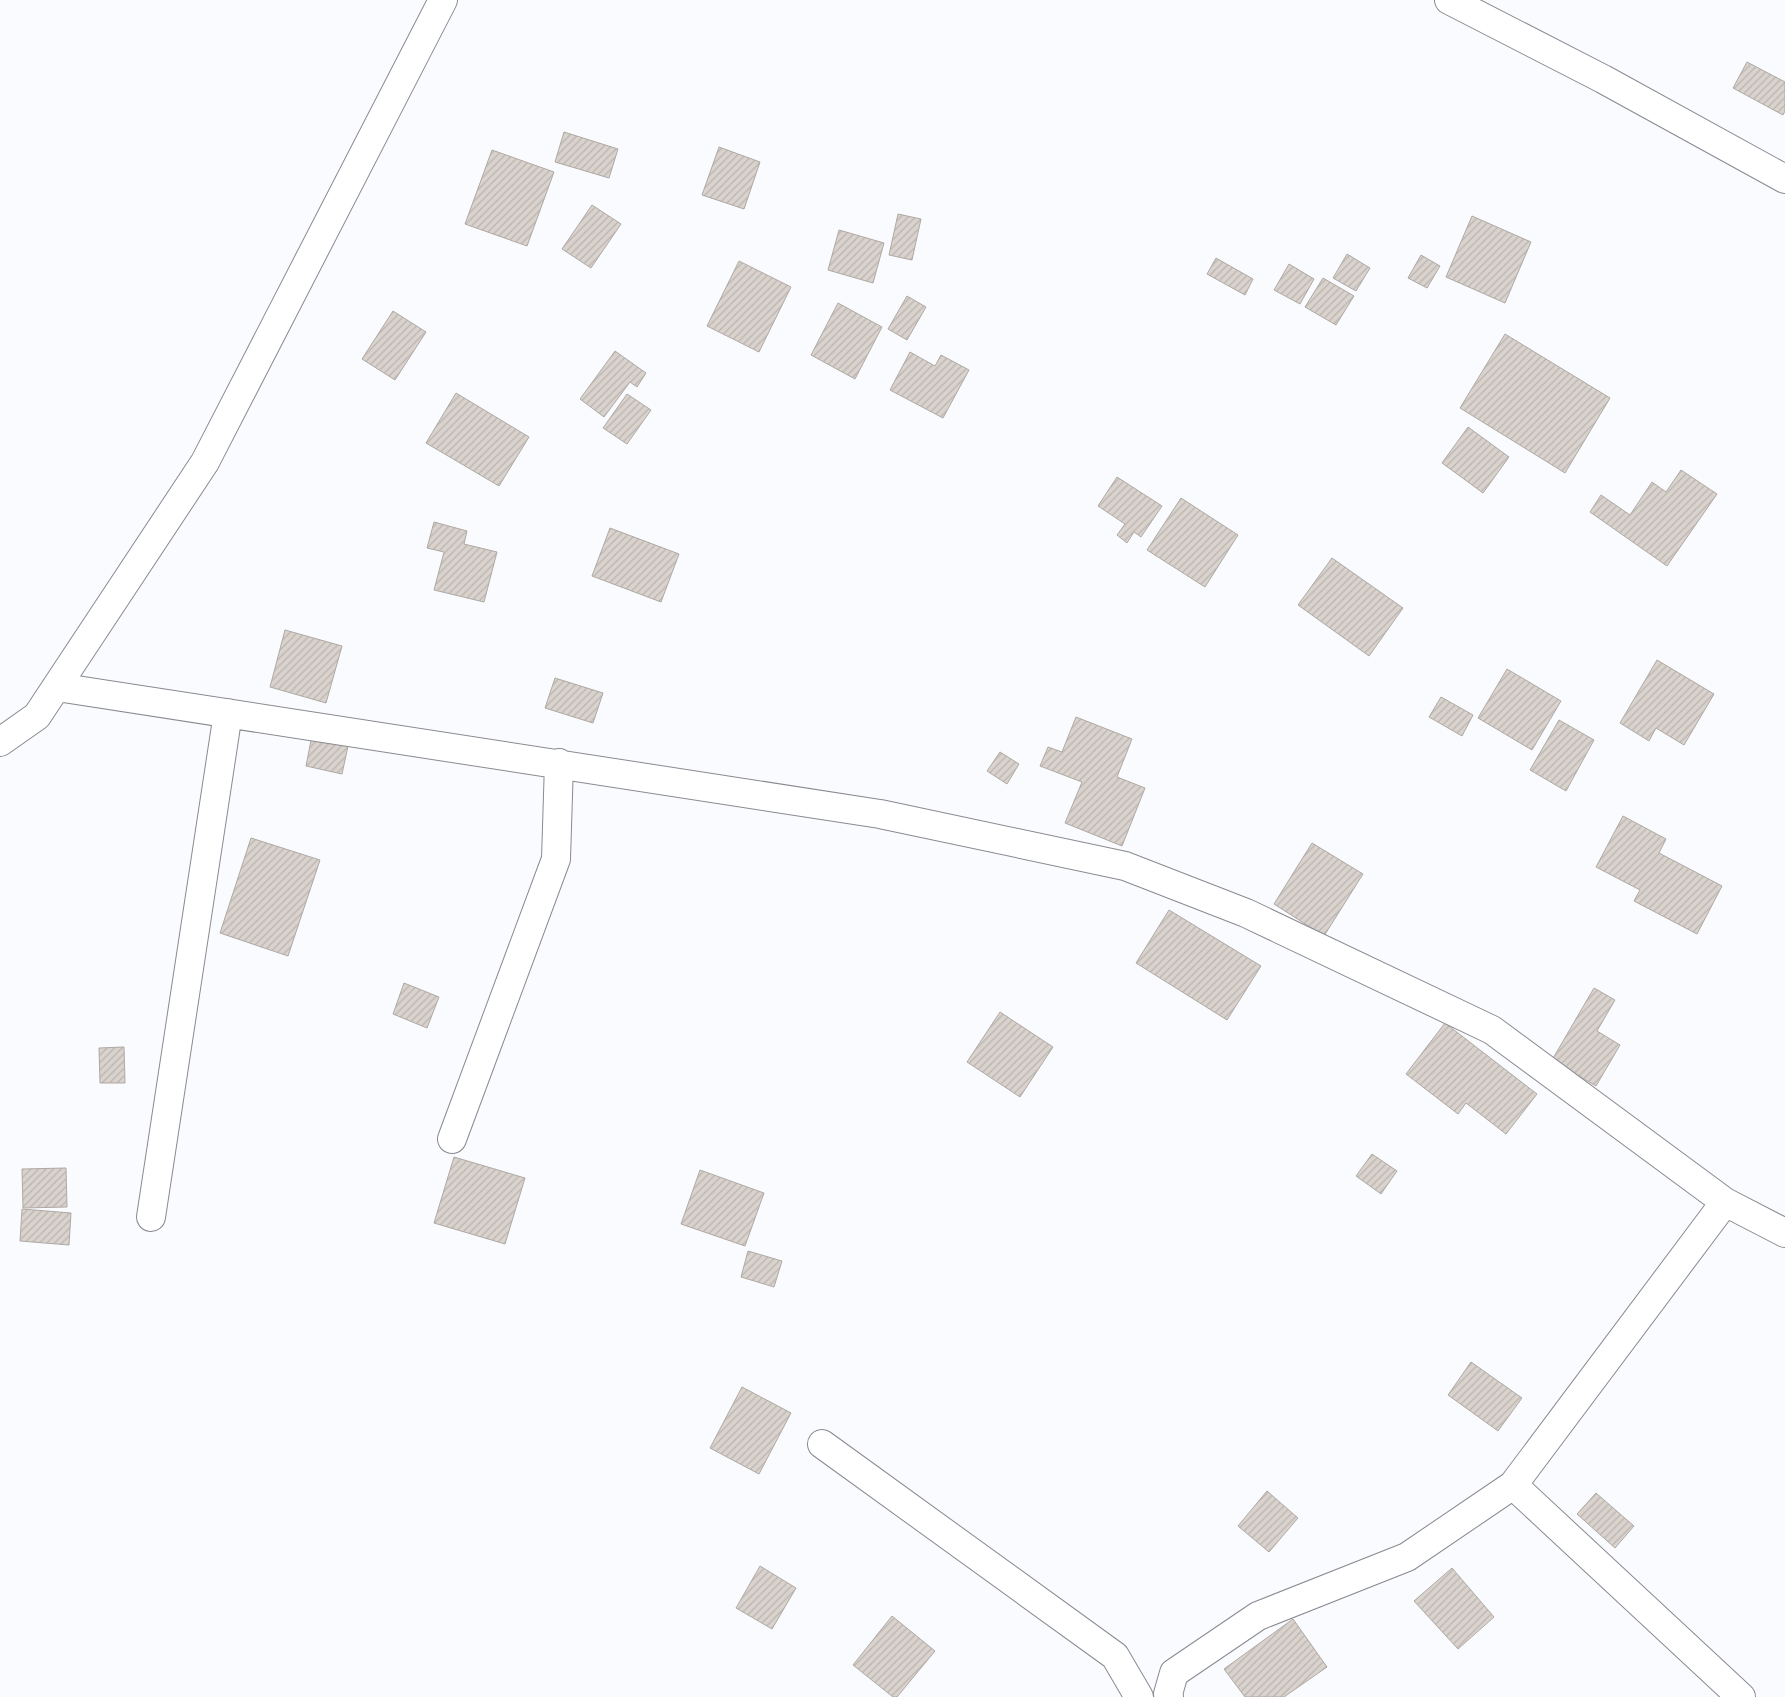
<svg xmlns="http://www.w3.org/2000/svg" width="1785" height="1697" font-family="Manrope,sans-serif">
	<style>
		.building { fill: url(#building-hatch); stroke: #afa9a4 }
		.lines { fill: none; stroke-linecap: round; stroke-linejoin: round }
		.minor-casing { stroke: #898a91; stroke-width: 30 }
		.minor { stroke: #fff; stroke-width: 28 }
	</style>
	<defs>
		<pattern id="building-hatch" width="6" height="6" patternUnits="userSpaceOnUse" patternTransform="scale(1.25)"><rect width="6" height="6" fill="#d9d2cd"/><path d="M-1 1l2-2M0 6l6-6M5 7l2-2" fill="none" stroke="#bab4b0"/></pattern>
	</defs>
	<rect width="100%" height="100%" fill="#fafbfe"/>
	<path class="building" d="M1747,62l38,20v29l-2,4 -50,-27z
		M564,132l54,17 -9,29 -54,-16z
		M719,147l41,15 -16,47 -42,-14z
		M492,150l62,22 -27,74 -62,-22z
		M592,205l29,19 -30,44 -29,-19z
		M898,214l23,5 -9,41 -23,-5z
		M1472,216l59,26 -26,61 -59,-26z
		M839,230l45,13 -11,40 -45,-13z
		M1347,254l23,14 -14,23 -23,-13z
		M1421,255l19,11 -13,22 -19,-10z
		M1216,258l37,21 -8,16 -38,-21z
		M739,261l52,26 -32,65 -52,-26z
		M1289,264l25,15 -14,25 -26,-14z
		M1323,278l31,18 -18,29 -31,-18z
		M907,296l19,11 -19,33 -19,-11z
		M838,303l44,24 -27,52 -44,-24z
		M393,311l33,21 -31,48 -33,-21z
		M1505,334l105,64 -45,75 -105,-65z
		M615,351l31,22 -9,14 -7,-5 -26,35 -24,-18z
		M910,352l25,14 6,-11 28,15 -26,48 -53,-28z
		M456,393l73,44 -30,49 -73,-43z
		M627,394l24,16 -24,34 -24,-16z
		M1468,427l41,30 -26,36 -41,-30z
		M1681,470l36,24 -50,72 -77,-54 11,-17 29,20 22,-33 14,10z
		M1117,477l45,29 -21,31 -7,-5 -7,11 -10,-8 8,-11 -27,-18z
		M1181,498l57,37 -33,52 -58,-37z
		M434,522l33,9 -3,13 33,8 -13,50 -50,-12 10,-38 -17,-4z
		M610,528l69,26 -18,48 -69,-26z
		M1332,558l71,50 -34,48 -71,-51z
		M285,630l57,16 -16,57 -56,-16z
		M1657,660l57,34 -30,51 -28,-17 -7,13 -29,-18z
		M1507,669l54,32 -29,49 -54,-32z
		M555,678l48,15 -10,30 -48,-15z
		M1441,697l32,18 -11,21 -33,-19z
		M1076,717l56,22 -15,38 28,11 -23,58 -57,-23 17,-41 -42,-16 8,-19 14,5z
		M1559,720l35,20 -28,51 -36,-21z
		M313,730l37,7 -8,37 -36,-8z
		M1000,752l19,12 -12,20 -20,-13z
		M1623,816l43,23 -7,14 63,33 -25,48 -63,-33 6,-11 -44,-23z
		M251,838l69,22 -32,96 -68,-23z
		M1312,843l51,31 -39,62 -50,-32z
		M1169,910l92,56 -34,54 -91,-57z
		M404,983l35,14 -12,31 -34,-14z
		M1594,988l21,12 -18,31 23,14 -24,41 -44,-26z
		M1000,1012l53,35 -33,50 -53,-35z
		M1445,1023l92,71 -31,40 -40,-31 -8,11 -52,-40z
		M124,1047l1,36h-25l-1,-35z
		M1372,1154l25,17 -16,23 -25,-18z
		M454,1157l71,21 -20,66 -71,-21z
		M66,1168l1,39 -44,1 -1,-39z
		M700,1170l64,23 -19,53 -64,-22z
		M22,1209l49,4 -2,32 -49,-4z
		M748,1251l34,10 -8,26 -33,-10z
		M1471,1362l51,36 -24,33 -50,-36z
		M742,1387l49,26 -32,61 -49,-26z
		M1267,1491l31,27 -29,34 -31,-26z
		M1596,1493l38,33 -19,22 -38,-34z
		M760,1566l36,22 -24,41 -36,-21z
		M1452,1568l42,49 -36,32 -44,-48z
		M892,1616l43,35 -38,46h-4l-40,-32z
		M1293,1619l34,48 -43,30h-39l-21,-28z"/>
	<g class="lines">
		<defs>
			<path id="minor" d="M1449,0l154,79 182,100
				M57,687l823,127 245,52 121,47 246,117 233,172 60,31
				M0,742l37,-26 168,-254 238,-462
				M452,1139l104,-280 3,-96
				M151,1217l77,-504
				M822,1444l293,212 24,41
				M1513,1485l228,212
				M1169,1697l-1,-3 6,-21 84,-57 149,-59 106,-72 212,-283"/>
		</defs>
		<use href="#minor" class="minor-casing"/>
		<use href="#minor" class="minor"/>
	</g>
</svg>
